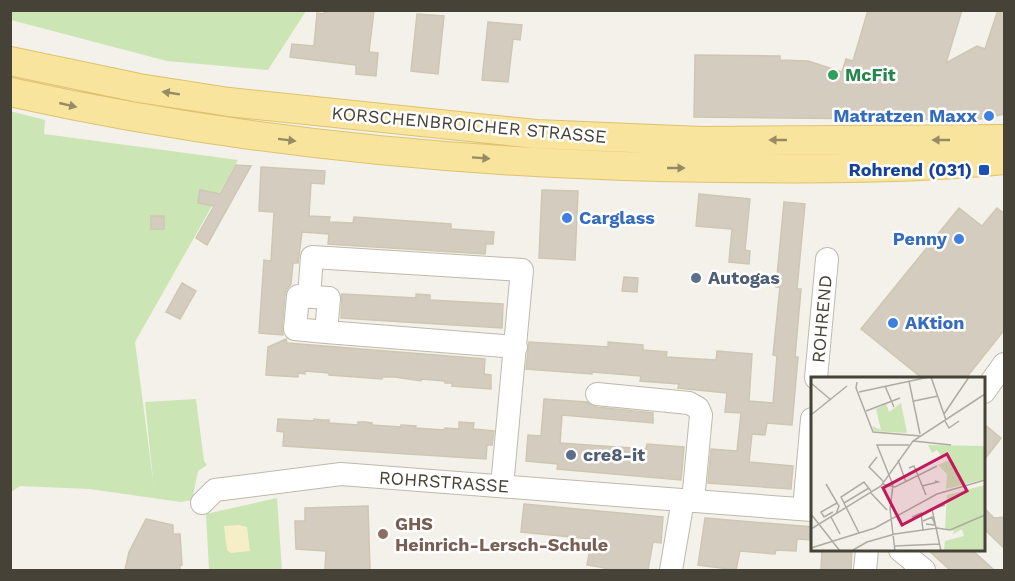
<svg xmlns="http://www.w3.org/2000/svg" width="1015" height="581" font-family="'Work Sans',sans-serif">
	<style>
		.green { fill: #cbe5b4 }
		.sand { fill: #f5eec7 }
		.building { fill: #d4cdbf; stroke: #cfc6b2; stroke-width: 1.5 }
		.lines { fill: none; stroke-linecap: round; stroke-linejoin: round }
		.minor-casing { stroke: #beb9ac; stroke-width: 24 }
		.major-casing { stroke: #ddc36d; stroke-width: 30 }
		.minor { stroke: #fff; stroke-width: 22 }
		.major { stroke: #f8e49c; stroke-width: 28 }
		.oneway { fill: #968b64 }
		.leisure-dot { fill: #2e9e5b; stroke: #fff; stroke-width: 2 }
		.shop-dot { fill: #3f7fe0; stroke: #fff; stroke-width: 2 }
		.transit-dot { fill: #1a4fb4; stroke: #fff; stroke-width: 2 }
		.service-dot { fill: #5c6f8a; stroke: #fff; stroke-width: 2 }
		.education-dot { fill: #8d6e63; stroke: #fff; stroke-width: 2 }
		.labels { text-anchor: middle; stroke-width: 5; stroke-linejoin: round; paint-order: stroke }
		.leisure-label { font-size: 18px; font-weight: bold; fill: #27864d; stroke: #fff; text-anchor: start }
		.shop-label { font-size: 18px; font-weight: bold; fill: #366cbe; stroke: #fff; text-anchor: end }
		.street-label { font-size: 18px; fill: #464237; stroke: #fff }
		.transit-label { font-size: 18px; font-weight: bold; fill: #164399; stroke: #fff; text-anchor: end }
		.service-label { font-size: 18px; font-weight: bold; fill: #4e5e75; stroke: #fff; text-anchor: start }
		.education-label { font-size: 18px; font-weight: bold; fill: #785e54; stroke: #fff; text-anchor: start }
		.inset-road { fill: none; stroke: #aeaba2; stroke-width: 1.5 }
		.view { fill: #c2185b; fill-opacity: 0.15; stroke: #c2185b; stroke-width: 3 }
		.inset-edge { fill: none; stroke: #464237; stroke-width: 3 }
	</style>
	<rect width="100%" height="100%" fill="#f3f1e9"/>
	<path class="green" d="M10,11l1,-1 295,1 -38,59 -101,-9 -156,-41z
		M10,111l35,9 -1,14 194,26 -103,182 19,146 -9,-86 51,-3 8,62 3,4 -9,6 -6,29 -11,2 -92,-13 -69,-3 -9,6z
		M277,498l5,72h-73l-3,-56z"/>
	<path class="sand" d="M239,525l8,2 3,24 -19,2 -4,-3 -3,-24z"/>
	<path class="building" d="M325,10h49l-5,42 9,1 -2,23 -20,-2v-9l-66,-8 2,-13 22,2 3,-33 7,1z
		M868,10h94l-16,53 31,-17 8,3 13,-39h7v104l-29,6 -282,-3 1,-62 85,1v4l28,1 34,11 4,-13 7,2z
		M417,14l27,2 -6,58 -27,-3z
		M488,22l34,3 -2,15 -7,-1 -5,43 -26,-2z
		M236,165l15,1 -44,79 -11,-7 18,-32 -16,-3 2,-13 20,4z
		M261,167l64,4 -1,13 -13,-1 -2,33 21,1 -1,5 24,1 1,-6 97,7v5l43,3 -1,12h-7l-1,10 -157,-10 1,-10 -27,-2 -4,31h-5l-2,21 -4,5 -2,6 -3,33 1,7 -24,-2 5,-73 7,1 3,-49 -15,-1z
		M542,190l36,1 -3,69 -36,-2z
		M699,194l51,5 -5,51 5,1 -1,13 -20,-2 3,-33 -36,-3z
		M784,202l21,2 -8,85h4l-6,68h3l-6,68 -25,-2 -2,12 -13,-1 -3,28 44,4 -2,23 -83,-6 3,-34 26,2 4,-38 -16,-1 2,-19 -49,-5 1,-4 -39,-3 1,-5 -49,-4v2l-66,-5 3,-27 79,5v-5l35,3v5l24,2 -1,5 50,3 1,-9 35,3 -3,47 24,2 4,-47 -4,-1 7,-68h-4z
		M959,208l23,18 15,-18 8,6v115l-39,49h-44l-61,-49z
		M151,216h13v13h-13z
		M624,277l14,1 -1,14 -15,-1z
		M182,283l14,8 -16,28 -14,-7z
		M342,294l74,4v-4l14,1v5l73,4 -1,24 -161,-10z
		M286,339l1,4 198,16 -1,15 7,1v14l-39,-3v-3h-7v-2l-24,-2v2l-26,-4h-13v2l-53,-4v-2l-24,-2v3l-7,-1v4l-32,-2 2,-28z
		M544,399l43,3 9,5 57,6v10l-91,-8 -2,28 86,6 1,-5 37,3 -3,33 -124,-11 1,-5 -32,-3 2,-26 13,1z
		M278,419l36,2v-2l8,1h7v3l29,2v-3h7l7,1v2l29,2v-2l15,1 -1,2 29,2 1,-2 14,1v-7l15,1 -1,6 21,2 -2,14h-5l-1,14 -203,-13 1,-14 -7,-1z
		M984,424l17,14 -17,22z
		M524,504l139,13 -2,26 -8,-1 -5,28h-44l1,-2 -18,-3 5,-26 -71,-7z
		M368,506l2,64h-45l1,-19 -30,-2 -1,-28h10v-13z
		M984,508l10,10 11,-1v32l-21,-20z
		M705,518l108,9v13l-16,-1 -1,12 -20,-1 -1,4 -35,-3 -4,19 -38,-5z
		M146,519l27,6v9h7l2,31h-2v5h-55l4,-18z
		M822,549h30l-1,21h-30z
		M927,549h44l23,21h-44z"/>
	<g class="lines">
		<defs>
			<path id="minor" d="M309,296l3,-39 210,13 -20,216
				M326,332l-31,-3 3,-33 31,2 -3,34 190,15
				M816,378l11,-119
				M984,392l20,-28
				M597,394l92,9 9,5 3,7 -8,86
				M202,503l13,-13 126,-16 471,36
				M804,509l8,-90
				M900,550l24,20
				M671,570l12,-70
				M865,570l2,-20"/>
			<path id="major" d="M10,61l129,27 90,14 307,32 166,7 302,-2
				M10,92c234,52 474,74 713,76 94,1 188,1 281,-8"/>
		</defs>
		<use href="#minor" class="minor-casing"/>
		<use href="#major" class="major-casing"/>
		<use href="#minor" class="minor"/>
		<use href="#major" class="major"/>
	</g>
	<defs><path id="oneway-solid" d="M-6-.8H1V-3.2L6.5 0L1 3.2V.8H-6Z" transform="scale(1.5)"/></defs>
	<g class="oneway">
		<use href="#oneway-solid" transform="translate(171 93) rotate(-171)"/>
		<use href="#oneway-solid" transform="translate(68 105) rotate(13)"/>
		<use href="#oneway-solid" transform="translate(287 140) rotate(7)"/>
		<use href="#oneway-solid" transform="translate(778 140) rotate(180)"/>
		<use href="#oneway-solid" transform="translate(941 140) rotate(-180)"/>
		<use href="#oneway-solid" transform="translate(481 158) rotate(4)"/>
		<use href="#oneway-solid" transform="translate(676 168)"/>
	</g>
	<circle class="leisure-dot" cx="833" cy="75" r="6"/>
	<g class="shop-dot">
		<circle cx="989" cy="116" r="6"/>
		<circle cx="567" cy="218" r="6"/>
		<circle cx="959" cy="239" r="6"/>
		<circle cx="893" cy="323" r="6"/>
	</g>
	<rect class="transit-dot" x="978" y="164" width="12" height="12" rx="3"/>
	<g class="service-dot">
		<circle cx="696" cy="278" r="6"/>
		<circle cx="571" cy="455" r="6"/>
	</g>
	<circle class="education-dot" cx="383" cy="534" r="6"/>
	<g class="labels">
		<g class="leisure-label">
			<text x="845" y="81">McFit</text>
		</g>
		<g class="shop-label">
			<text x="977" y="122">Matratzen Maxx</text>
			<text x="579" y="224" text-anchor="start">Carglass</text>
			<text x="947" y="245">Penny</text>
			<text x="905" y="329" text-anchor="start">AKtion</text>
		</g>
		<g class="street-label">
			<text transform="translate(469 125) rotate(5)" y="6">KORSCHENBROICHER STRASSE</text>
			<text transform="translate(822 319) rotate(-85)" y="6">ROHREND</text>
			<text transform="translate(444 482) rotate(4)" y="6">ROHRSTRASSE</text>
		</g>
		<g class="transit-label">
			<text x="972" y="176">Rohrend (031)</text>
		</g>
		<g class="service-label">
			<text x="708" y="284">Autogas</text>
			<text x="583" y="461">cre8-it</text>
		</g>
		<g class="education-label">
			<text x="395" y="530">GHS<tspan x="395" dy="21">Heinrich-Lersch-Schule</tspan></text>
		</g>
	</g>
	<g transform="translate(811 377)">
		<rect width="174" height="174" fill="#f3f1e9"/>
		<path d="M90,26l6,30 -33,-2 -2,-5 9,4 -5,-21 10,-5 3,8zM117,68l57,1v33l-39,10 1,-15 -9,-9 11,-5v-5l-7,2 -5,-7 -5,3zM174,108v66h-41l1,-10 19,-5 -2,-7 -9,5 1,-3 -9,-2 2,-34z" fill="#cbe5b4"/>
		<path class="inset-road" d="M120,0l15,43M98,4l11,53M46,5l-1,6 17,44 48,4M0,6l20,17M74,9l9,21M48,15l70,-15M103,24l24,-5M55,34l34,-13M133,37l25,-37M0,38l36,-29M134,44l4,7 10,-7M102,64l38,4M66,80l-8,10 15,15M87,83l8,22M98,91l5,-2 12,29M15,107l13,22 -3,8M71,107l13,3 42,-21M111,109l16,-4 -3,-1M59,115l17,18M33,126l25,-15M22,135l-9,5 -3,-5 16,-9M0,137l29,37M20,140l9,17M101,140l9,-4 2,17M112,144l9,-4 3,8 -9,-1M0,152l70,-43 32,-45 72,-47M48,156l-18,-36 23,-15 7,9M84,169l45,-2M0,171l64,-20 62,-34 48,-14M42,173l14,-8 28,-8 42,-6 13,2 35,-15M84,174l-5,-42 3,-24 -16,-40h32M130,174l-9,-42 13,-4"/>
		<path class="view" d="M136,77l20,37 -65,34 -19,-37z"/>
		<rect width="174" height="174" class="inset-edge"/>
	</g>
	<rect width="1015" height="581" fill="none" stroke="#464237" stroke-width="24"/>
</svg>
